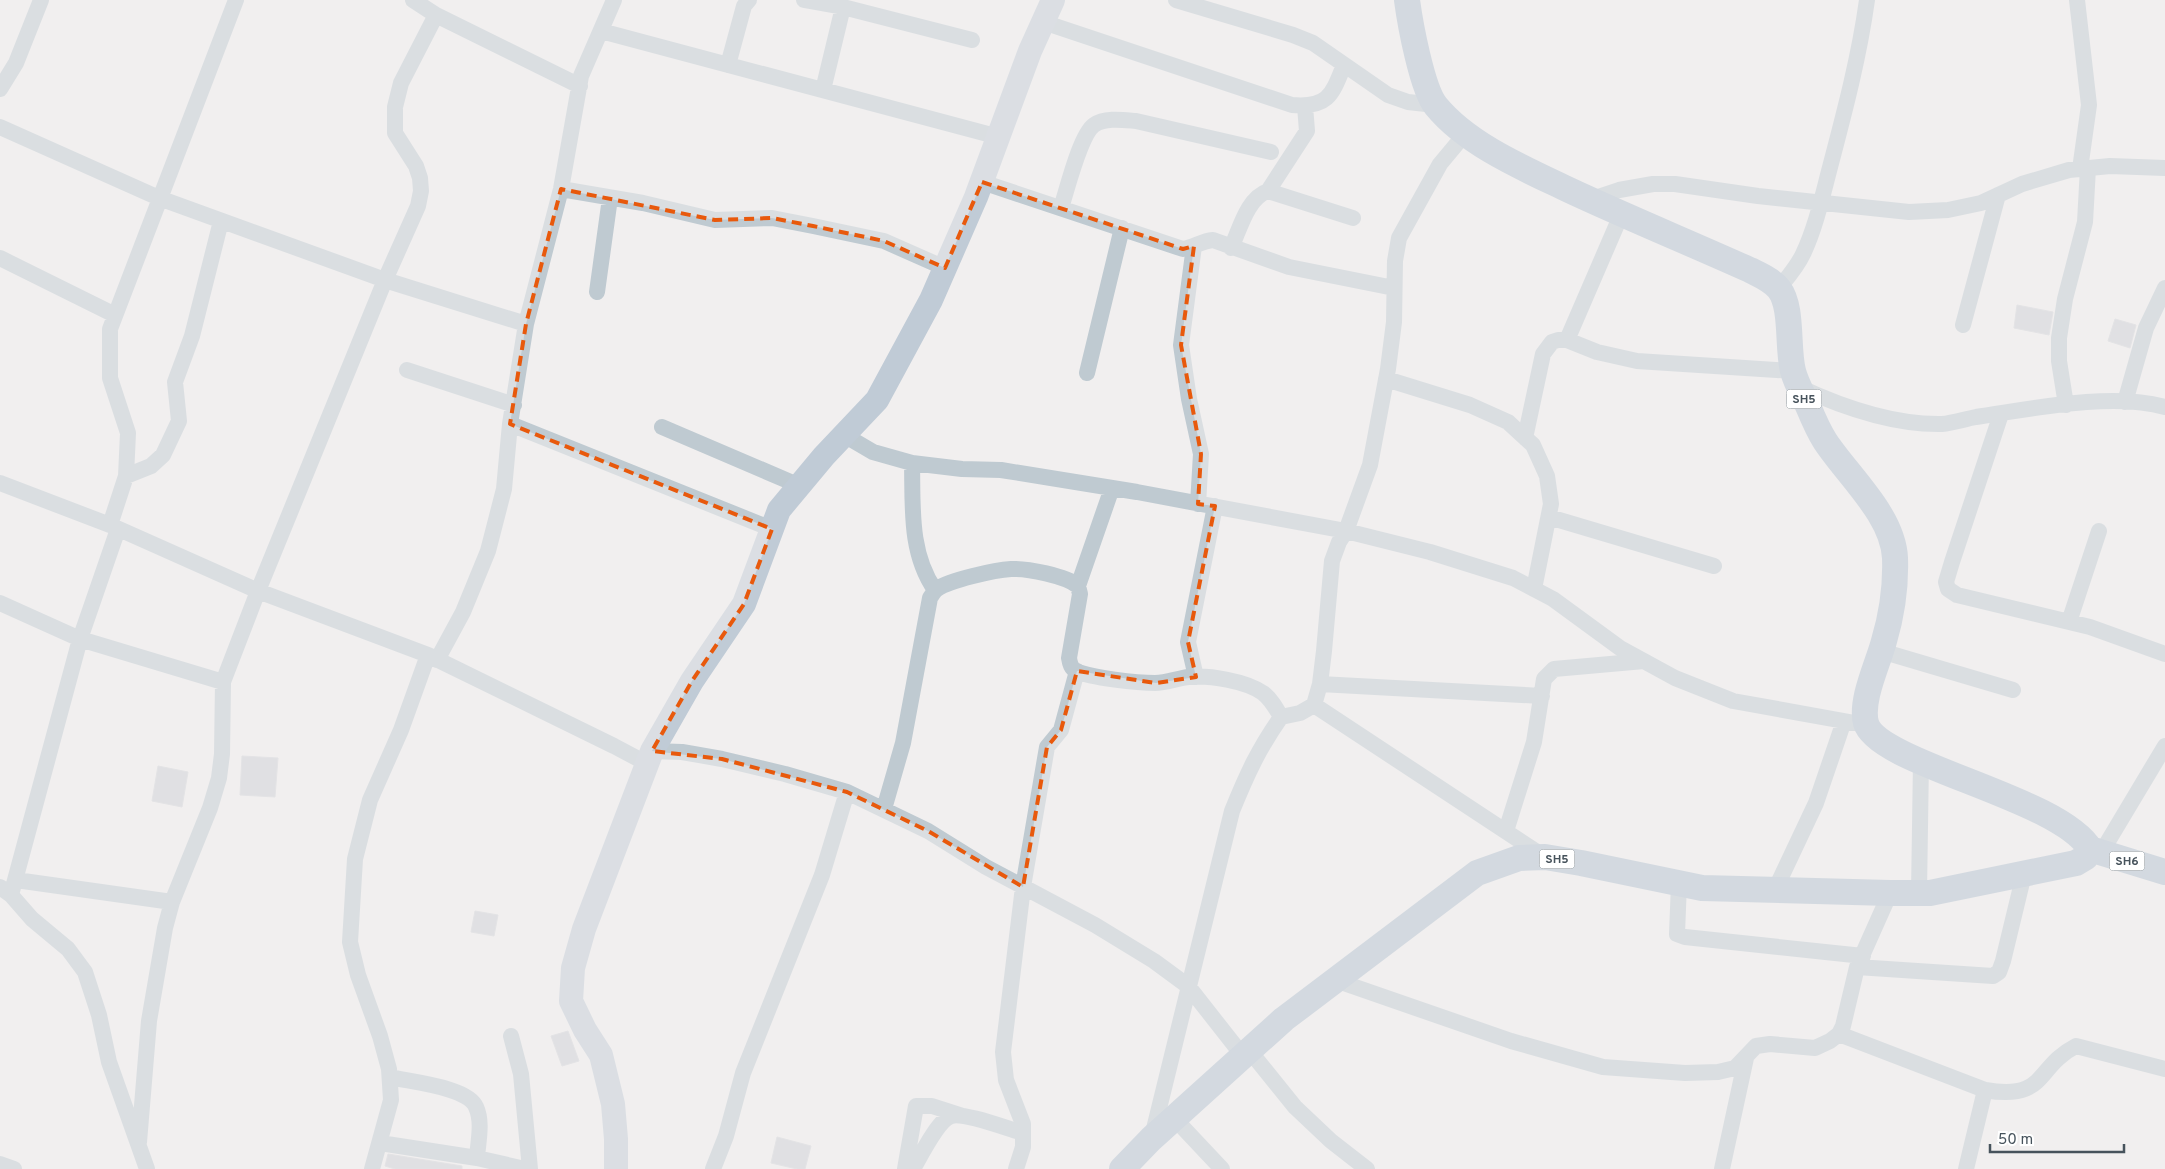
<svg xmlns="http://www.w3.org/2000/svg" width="2165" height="1169" font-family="Overpass,sans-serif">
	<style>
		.building { fill: #ccced4; stroke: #d3d5da }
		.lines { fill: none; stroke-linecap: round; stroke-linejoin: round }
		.street { stroke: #bfcad1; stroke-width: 16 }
		.secondary { stroke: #c0cbd6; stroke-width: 24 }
		.primary { stroke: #afbfce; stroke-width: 26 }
		.marked { fill: none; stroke: #e8590c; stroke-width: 4; stroke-dasharray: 10 6; stroke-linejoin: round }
		.labels { text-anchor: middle; stroke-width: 5; stroke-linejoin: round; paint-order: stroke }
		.shield { fill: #fff; stroke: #7e878d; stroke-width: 1 }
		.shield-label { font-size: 12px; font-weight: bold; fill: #47535c }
	</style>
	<rect width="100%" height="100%" fill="#f1efef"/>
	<path class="building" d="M2017,305l36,7 -4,23 -35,-7z
		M2115,319l21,6 -6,23 -22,-7z
		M242,756l36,2 -3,39 -35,-2z
		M158,766l30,6 -6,35 -30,-6z
		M475,911l23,4 -4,21 -23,-4z
		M568,1031l11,30 -17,5 -11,-30z
		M777,1137l34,9 -6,23h-8l-26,-6z
		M388,1154l74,12v3h-67l-10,-3z"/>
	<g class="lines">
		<path class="street" d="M413,0l23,15 144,71
			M804,0l39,7 129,33
			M1176,0l117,35 20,8 75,52 20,7 27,3
			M2077,0l12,105 -9,64
			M1043,22l249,83c36,3 40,-10 52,-40
			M601,31l398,106
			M728,65l16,-59 5,-6
			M0,89l16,-26 25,-63
			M823,90l20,-83
			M0,127l159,71 226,82 141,44
			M982,182l201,67c11,-2 19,-8 30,-9l76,27 105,21
			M561,189l82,14 72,17 57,-2 41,8 71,15 61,27
			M1268,191l39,-60 -2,-25
			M1589,200l30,-10 34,-6h22l83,12 151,16 39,-2 33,-7 41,-19 47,-14 41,-4 55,2
			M1061,208c6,-18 19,-73 33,-83 11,-8 30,-5 42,-4l135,31
			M1194,246l-13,99 8,54 12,55 -3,50
			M1231,248c9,-19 16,-50 37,-57l85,27
			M0,258l115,57
			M1779,288c9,-11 18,-21 24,-34 12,-25 19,-56 26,-83 15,-57 30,-113 38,-171
			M597,292l13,-94
			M1963,325l35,-130
			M1567,340l54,-125
			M407,370l107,35
			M1087,373l35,-145
			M1386,379l84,26 38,17 25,23 14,31 4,28 -17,85
			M1799,387c43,20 95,38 143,37 11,-1 23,-5 34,-7 55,-8 136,-25 189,-10
			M2125,402l21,-74 19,-40
			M2066,405l-7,-44v-23l6,-39 20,-77 3,-54
			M2001,414l-49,148 -6,20 2,7 9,6 133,32 75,27
			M510,424l262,105
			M662,427l138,59
			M844,435l29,17 39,11 50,6 39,1 136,22 209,39 84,21 83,26 40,21 67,49 55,30 58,23 133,24
			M1525,438l18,-84 9,-12 6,-2h9l30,12 40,9 156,10
			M912,463c1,43 -3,90 23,127
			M126,476l25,-10 12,-11 16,-34 -4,-39 17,-46 29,-115
			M0,483l110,42 148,66 170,64 186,91 34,18
			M1549,517l165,49
			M110,525l16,-49 2,-43 -18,-55v-49l126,-329
			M1078,586l34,-98
			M0,603l80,36 143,43
			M2069,622l30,-91
			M1881,651l132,39
			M437,660l26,-48 25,-61 16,-62 6,-65 16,-100 35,-135 20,-113 33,-76
			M1196,677l-8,-35 27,-136
			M1320,684l222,12
			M1314,705l229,151
			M652,751l30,1 40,7 63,15 62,18 81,39 58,36 109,58 59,36 34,25 55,70
			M884,809l19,-66 27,-145c2,-3 4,-7 7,-9 13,-9 58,-19 74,-20 16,-1 55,7 67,17l2,8 -11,64c1,6 2,10 7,13 15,7 62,12 79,12 12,0 23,-5 34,-6 20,-2 57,4 74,16 8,6 13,15 18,24
			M1506,831l28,-89 10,-63 10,-10 90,-8
			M2101,853l64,-107
			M16,880l156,22
			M1679,883l-2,51 8,3 178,19
			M0,887l11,8 21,24 36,30 17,23 14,43 10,47 38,107
			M1775,890l41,-87 28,-82
			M1919,893l2,-132
			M11,895l69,-256 38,-110
			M1857,967l136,9 6,-4 4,-11 21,-87
			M1335,980l176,61 92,26 82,6 33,-1 17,-4 21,-22 14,-2 45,4 15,-7 9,-7 4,-8 14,-59 33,-74
			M1839,1034l146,56c62,11 50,-23 91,-44l89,23
			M511,1036l10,38 9,95
			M1249,1050l46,57 36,34 36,28
			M390,1077c20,5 78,10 86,30 7,15 2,35 1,51
			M1174,1118l48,51
			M1152,1137l80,-326c15,-37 26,-61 49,-94l19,-4 14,-8 6,-21 4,-33 8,-90 7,-19 7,-11 24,-66 18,-96 6,-47 1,-61 4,-23 41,-74 25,-30
			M139,1142l10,-121 16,-93 7,-26 38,-94 9,-30 3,-24 1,-72 35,-91 127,-311 33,-74 3,-15 -1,-13 -4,-12 -21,-33v-26l6,-24 35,-68
			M380,1143l97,15 48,11
			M0,1164l14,5
			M372,1169l19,-69 -2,-31 -9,-33 -22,-61 -8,-33 5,-83 15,-59 31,-70 27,-75
			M713,1169l13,-33 17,-63 79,-198 25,-83
			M905,1169l11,-63h16l31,10
			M913,1169c7,-12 25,-49 38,-53 13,-4 57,13 72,17
			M1016,1169l7,-22v-23l-17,-44 -3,-28 20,-165 24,-140 14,-17 16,-59
			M1722,1169l24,-111
			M1966,1169l19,-79"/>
		<path class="secondary" d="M616,1169v-30l-3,-35 -12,-49 -16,-25 -14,-29 2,-33 11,-39 68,-178 40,-70 52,-77 35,-94 45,-54 53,-56 54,-100 45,-103 54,-146 23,-51"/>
		<path class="primary" d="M1407,0c3,23 15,89 29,106 32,39 89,63 133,84 60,28 121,53 181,80 10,5 22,10 29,19 14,18 8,59 14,82 3,12 10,24 15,35 5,12 10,24 17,35 23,35 68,74 70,117 1,28 -3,56 -11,83 -6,23 -24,59 -18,82 11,41 193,74 224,126l75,23
			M1122,1169l29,-30 133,-120 193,-146 42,-15 26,-1 36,6 121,25 188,5h40l146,-30 10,-6 4,-8"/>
	</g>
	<path d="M0 0H2165V1169H0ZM982,182l201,67 11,-3 -13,99 20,109 -3,50 17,2 -27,136 8,35 -40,6 -79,-12 -16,59 -14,17 -24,140 -95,-56 -81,-39 -125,-33 -70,-8 40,-70 52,-77 28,-75 -262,-105 16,-100 35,-135 154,31 57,-2 41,8 71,15 61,27z" fill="#f1efef" fill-opacity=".55" fill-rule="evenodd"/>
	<path class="marked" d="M982,182l201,67 11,-3 -13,99 20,109 -3,50 17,2 -27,136 8,35 -40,6 -79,-12 -16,59 -14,17 -24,140 -95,-56 -81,-39 -125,-33 -70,-8 40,-70 52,-77 28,-75 -262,-105 16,-100 35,-135 154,31 57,-2 41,8 71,15 61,27z"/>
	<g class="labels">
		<g class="shield">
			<rect x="1786.5" y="389.5" width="35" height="19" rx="4"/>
			<rect x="1539.5" y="849.5" width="35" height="19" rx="4"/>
			<rect x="2109.5" y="851.5" width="35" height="19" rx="4"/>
		</g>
		<g class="shield-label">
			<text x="1804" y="403">SH5</text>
			<text x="1557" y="863">SH5</text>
			<text x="2127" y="865">SH6</text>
		</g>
	</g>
	<path d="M1990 1144v8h134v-8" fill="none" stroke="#47535c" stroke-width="2.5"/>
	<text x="1998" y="1144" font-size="15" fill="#47535c" stroke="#ffffff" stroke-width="4" paint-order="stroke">50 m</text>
</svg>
